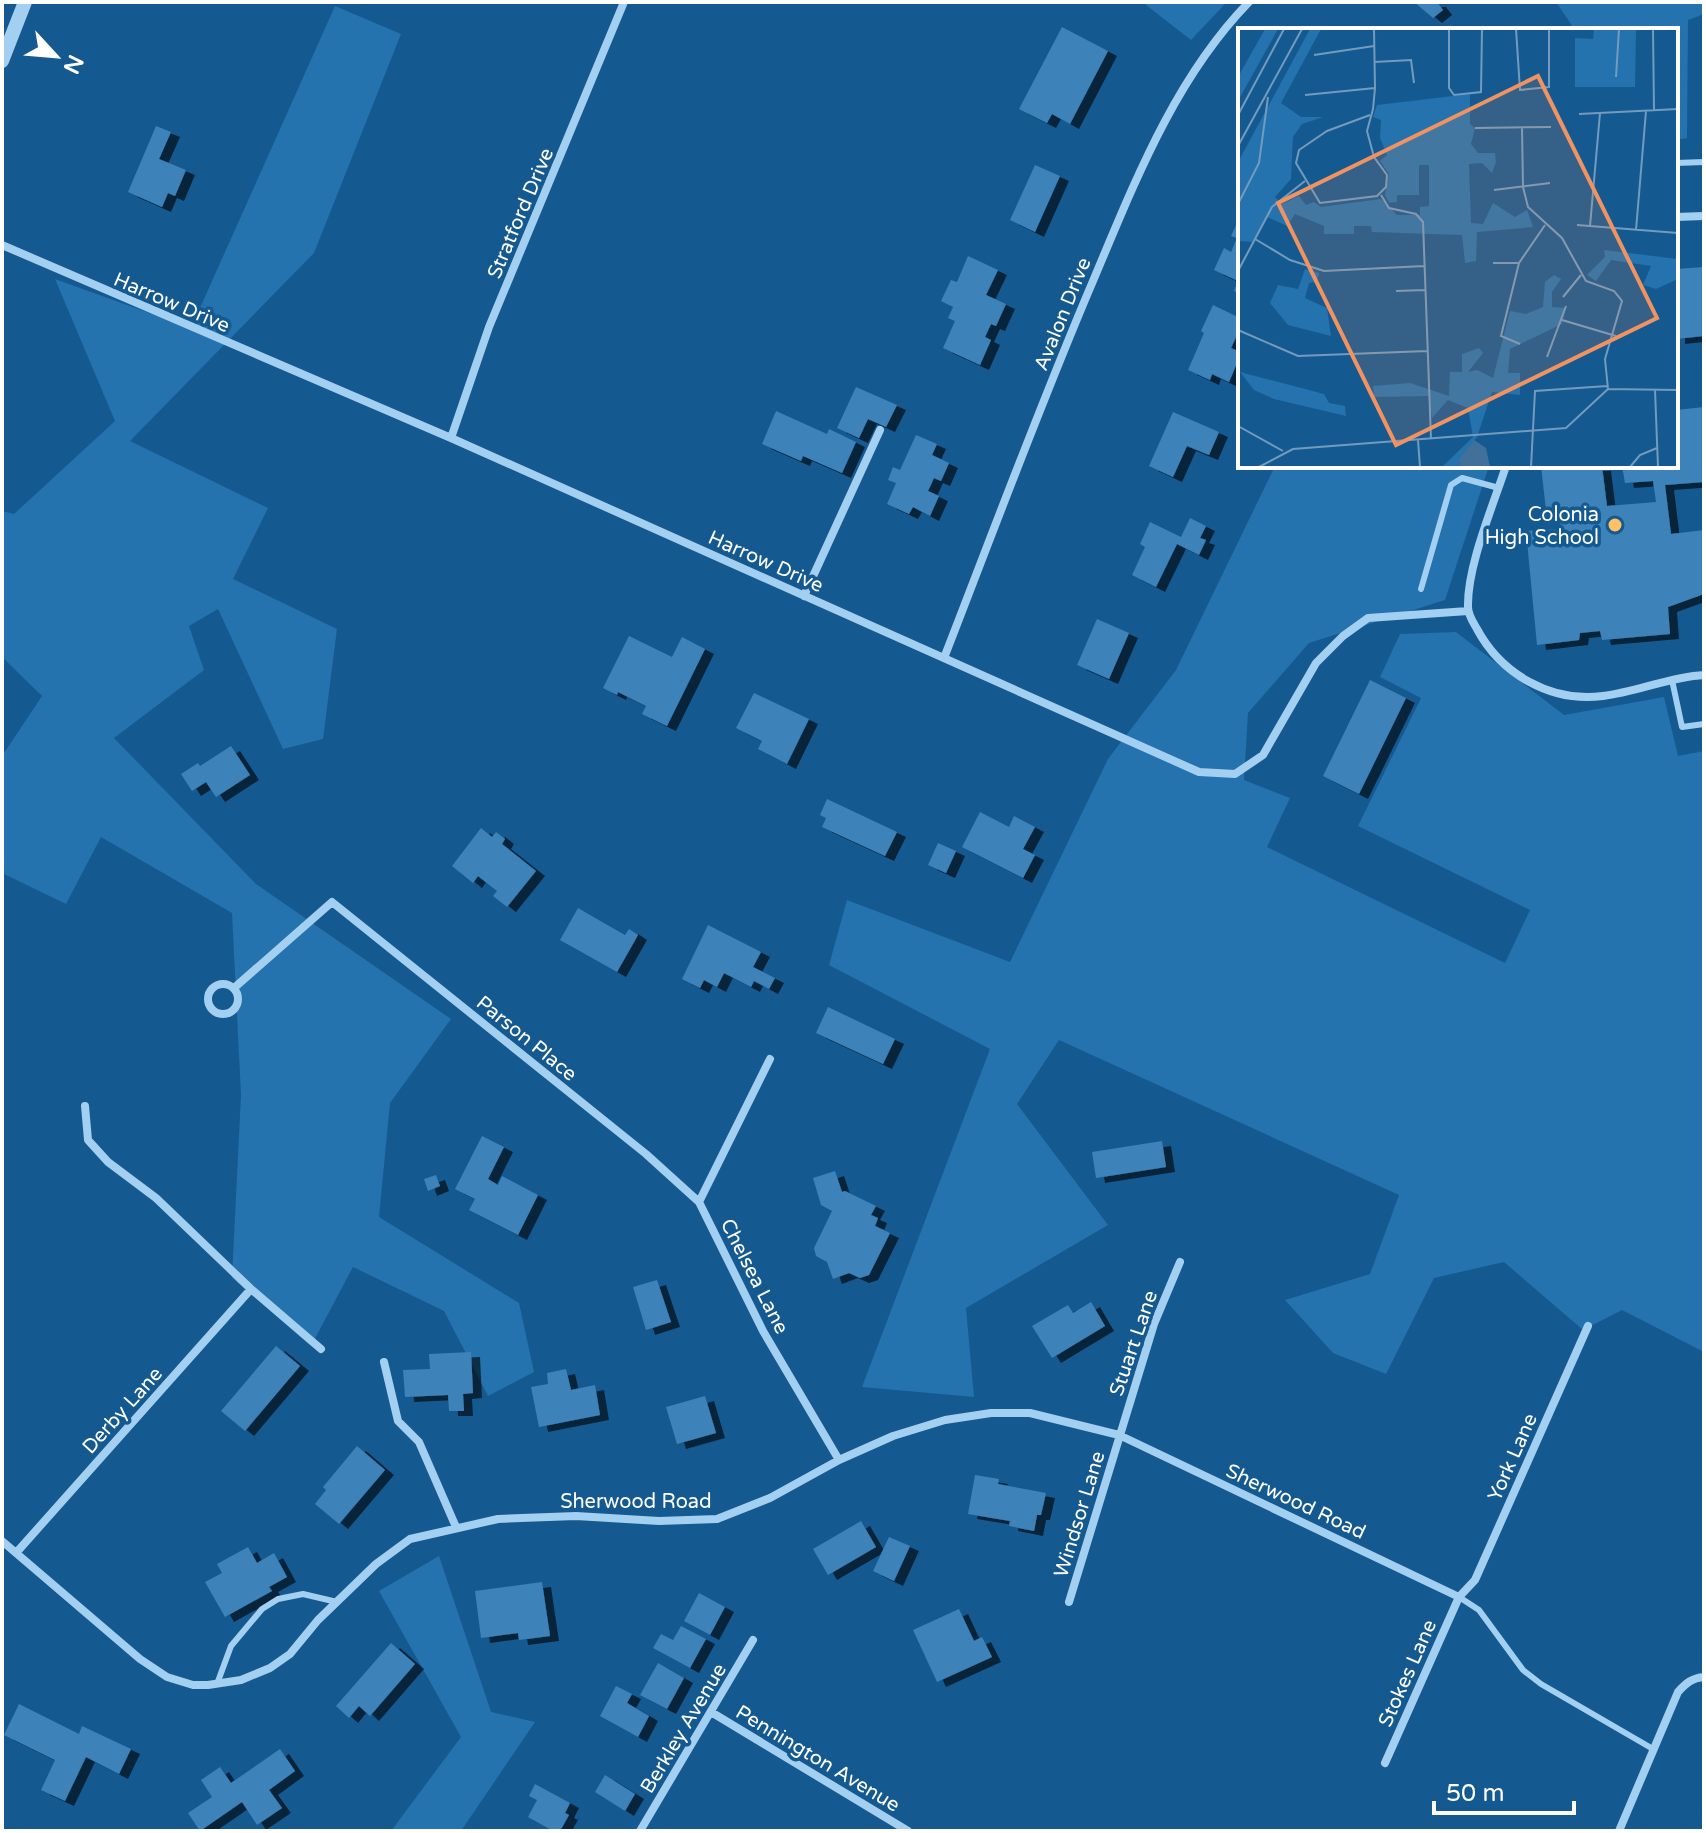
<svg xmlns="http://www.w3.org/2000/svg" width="1706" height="1833" font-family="'Varela Round',sans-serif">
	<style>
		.green { fill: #2472ae }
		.building { fill: #3d82b9; filter: url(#shadow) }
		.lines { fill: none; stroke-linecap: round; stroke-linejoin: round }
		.service { stroke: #a3cff1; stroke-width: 6 }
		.minor { stroke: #a3cff1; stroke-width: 8 }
		.tertiary { stroke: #a3cff1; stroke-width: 14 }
		.poi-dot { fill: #ffc163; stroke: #155991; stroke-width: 3 }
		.labels { text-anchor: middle; stroke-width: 7; stroke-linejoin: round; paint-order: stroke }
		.street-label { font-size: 20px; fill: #fff; stroke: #155991 }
		.poi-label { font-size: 20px; fill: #fff; stroke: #155991; text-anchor: end }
		.inset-road { fill: none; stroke: #739bbd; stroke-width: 2 }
		.view { fill: #f09361; fill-opacity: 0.15; stroke: #f09361; stroke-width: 4 }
		.inset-edge { fill: none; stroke: #fff; stroke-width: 4 }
	</style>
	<defs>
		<filter id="shadow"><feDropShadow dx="9" dy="5" stdDeviation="0" flood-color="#0009"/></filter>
	</defs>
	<rect width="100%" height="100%" fill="#155991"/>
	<path class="green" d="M1147,2h80l-36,38 -45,-35z
		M1556,2h148v12l-16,6 -1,118 -11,2v-110h-101z
		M335,6l66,28 -87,219 -184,188 138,67 -35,71 104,50 -14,110 -40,10 -65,-140 -29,17 15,44 -90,68 142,146 195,135 -61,84 -11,114 140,86 15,69 -46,24 -44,-85 -91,-44 -42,79 -79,-68 9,-183 -9,-182 -131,-76 -35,67 -64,-31v-117l40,-60 -40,-39v-146l12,3 101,-93 -60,-142 136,49z
		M1275,466h32l8,4 2,-4h172l-44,134 -136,43 -61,70 -4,67 46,18 -23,49 238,116 25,-53 -172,-84 63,-128 -41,-21 20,-43 56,-2 108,83 100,-18 14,59 26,-5v601l-82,-42 -39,20 -79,-68 -70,16 -48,96 -53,-21 -48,-53 85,-26 29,-79 -340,-155 -42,64 91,121 -142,83 8,89 -112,-10 128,-338 -161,-84 18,-65 163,62 98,-203 68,-89z
		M439,1556l52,156 44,10 -74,109h-70l70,-94 -82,-146z"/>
	<path class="building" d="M1414,2h23l6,8 -10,8z
		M1062,27l46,24 -38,73 -18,-10 -5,9 -28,-14z
		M156,126l15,6 -12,27 27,11 -11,26 -7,-3 -6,14 -34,-15z
		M1035,165l25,11 -25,56 -25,-12z
		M1240,217v77l-6,-3 4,-10 -24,-11 10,-22 7,4 6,-14 -6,-2z
		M968,256l30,14 -12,25 20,9 -10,22 -5,-2 -6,13 6,3 -11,25 -37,-17 12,-27 -7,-3 5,-11 -12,-6 10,-21 6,2z
		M1704,267v69l-28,3v-70z
		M1213,305l27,13v11l-9,19 9,4v4l-11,26 -17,-8 -2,6 -22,-10 16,-37 -3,-2z
		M856,387l41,18 -11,22 -18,-8 -9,19 -22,-10z
		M1704,407v75l-39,3 6,49 33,-4v64l-36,13 2,27 -68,6 -2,-9 -20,2 -1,7 -42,5 -11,-114 35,-2 -4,-20 -11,1 -5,-44h61l5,40 49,-4 -3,-21 -28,2 -3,-17h54v-56z
		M776,411l51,23 2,-5 27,13 -14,31 -39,-17 -2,5 -39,-17z
		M1173,412l46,20 -10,23 -22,-9 -14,31 -24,-11z
		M916,435l21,9 -5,11 17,8 -8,18 -7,-3 -6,13 11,5 -9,20 -17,-9 -4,7 -22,-10 9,-21 -8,-3 5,-13 7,3z
		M1190,518l16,8 -6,12 6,2 -7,15 -22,-11 -21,43 -24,-12 13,-28 -5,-3 10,-22 31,15z
		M1097,619l32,14 -20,46 -32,-14z
		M629,636l43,21 10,-20 23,12 -38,77 -25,-12 4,-8 -28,-14 -1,3 -14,-7z
		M1370,680l36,18 -47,96 -36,-18z
		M754,693l55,26 -22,45 -29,-15 4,-8 -26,-13z
		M231,746l19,29 -34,22 -10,-15 -14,9 -11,-17 17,-11 2,3z
		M827,799l70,33 -12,24 -63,-29 4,-9 -6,-3z
		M980,812l29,15 5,-11 21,11 -12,22 12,6 -12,23 -61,-31z
		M481,828l11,9 4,-5 9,7 -3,5 34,27 -29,36 -14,-11 4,-5 -19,-15 -5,7 -21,-17z
		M938,843l18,8 -10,22 -18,-8z
		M578,908l47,27 4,-6 9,6 -21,37 -57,-32z
		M708,925l53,27 -8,15 22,11 -6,11 -15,-8 -3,6 -27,-14 -7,14 -13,-7 -4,8 -18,-9z
		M828,1007l67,32 -12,25 -67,-31z
		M482,1136l22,11 -16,32 10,6 4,-9 36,19 -20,40 -49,-25 6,-11 -20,-10z
		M1162,1141l4,26 -70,11 -4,-26z
		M835,1171l7,21 3,-1 31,15 -5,9 7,3 -3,8 15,7 -21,42 -9,3 -11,-5 -16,6 -6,-17 -11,-6 -2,-8 18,-37 -11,-6 -8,-27z
		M436,1175l4,11 -12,5 -4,-12z
		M657,1280l14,42 -25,8 -13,-43z
		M1091,1302l14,24 -53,32 -20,-32 36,-21 5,8z
		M276,1346l24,20 -55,65 -24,-20z
		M471,1352l2,41 -10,1 1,17h-15l-1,-16 -43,2 -2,-27 27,-1 -1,-15z
		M566,1369l5,21 24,-5 5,30 -61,12 -8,-40 17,-3 -1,-11z
		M705,1396l11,37 -39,11 -11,-37z
		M357,1446l28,24 -46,54 -24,-20 11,-14 -3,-3z
		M975,1475l24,4 -1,5 48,9 -5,22h-4l-3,16 -25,-5 1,-5 -42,-7z
		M861,1521l15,26 -48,28 -15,-26z
		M889,1537l21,9 -16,35 -21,-10z
		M248,1547l9,16 17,-10 13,24 -18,10 3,4 -47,26 -20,-35 17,-9 -5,-9z
		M542,1582l8,54 -31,4 -1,-7 -37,5 -6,-47z
		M699,1593l26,14 -15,28 -26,-14z
		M959,1609l15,32 8,-4 10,20 -55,25 -24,-52z
		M681,1626l25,13 -16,29 -37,-20 8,-14 12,6z
		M391,1643l24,21 -45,52 -11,-10 -10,12 -13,-12z
		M658,1663l26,15 -17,31 -27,-14z
		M616,1686l16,8 -5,9 22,13 -11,21 -38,-21z
		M19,1704l60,30 3,-8 49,23 -12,25 -33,-17 -21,44 -24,-11 14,-30 -51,-25z
		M280,1749l15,22 -26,19 13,18 -25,17 -15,-23 -42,29 -12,-18 24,-16 -11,-17 19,-13 11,16z
		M605,1775l30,19 -10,17 -30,-19z
		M535,1784l35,19 -5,10 4,2 -9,16h-7l-25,-14 9,-17 -8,-4z"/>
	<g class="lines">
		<path class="service" d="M1676,163l28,-1
			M1421,589l30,-104 11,-7 37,10
			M1672,680l10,47 22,-3
			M1459,1597l20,13 44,60 18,14 112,65
			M217,1684l14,-38 31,-37 16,-10 25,-5 34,8"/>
		<path class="minor" d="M1676,217l28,-1
			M2,245l449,193 748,334 36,2 28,-19 53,-92 27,-27 25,-18 100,-7
			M451,438l38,-111 135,-325
			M1506,466c-13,40 -39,100 -38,141 0,8 5,15 9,22 24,45 74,74 126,67 34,-4 66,-19 101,-21
			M804,596l76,-166
			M944,658c49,-126 96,-253 149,-377 41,-97 81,-202 156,-279
			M208 999a15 15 0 1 1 30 0a15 15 0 1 1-30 0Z
			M234,988l98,-86 314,252 53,48
			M770,1059l-71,143 64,129 76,129
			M85,1106l3,34 20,22 48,36 95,91 70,60
			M384,1362l14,59 21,21 37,85
			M2,1541l138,118 27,18 26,8h15l33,-5 29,-12 20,-14 28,-34 58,-56 34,-25 88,-20 78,-3 83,5 58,-2 53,-21 69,-38 54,-24 52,-16 46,-7h39l89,22 340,162
			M16,1553l235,-264
			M1069,1602l85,-278 26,-62
			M711,1712l197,119
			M1385,1763l74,-166 16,-17 113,-254
			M640,1831l113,-191
			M1619,1831l59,-139c8,-9 14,-14 26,-15"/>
		<path class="tertiary" d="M2,61l23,-59"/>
	</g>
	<circle class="poi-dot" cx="1615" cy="525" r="8"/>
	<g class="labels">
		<g class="street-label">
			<text transform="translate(520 213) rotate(-67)" y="7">Stratford Drive</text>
			<text transform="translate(172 302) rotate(23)" y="7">Harrow Drive</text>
			<text transform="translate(1062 314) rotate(-68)" y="7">Avalon Drive</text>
			<text transform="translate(766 561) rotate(24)" y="7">Harrow Drive</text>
			<text transform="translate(527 1038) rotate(39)" y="7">Parson Place</text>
			<text transform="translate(755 1276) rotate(63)" y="7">Chelsea Lane</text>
			<text transform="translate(1133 1343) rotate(-71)" y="7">Stuart Lane</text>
			<text transform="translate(122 1410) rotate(-48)" y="7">Derby Lane</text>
			<text transform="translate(1512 1457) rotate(-66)" y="7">York Lane</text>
			<text x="636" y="1508">Sherwood Road</text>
			<text transform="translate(1296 1501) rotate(25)" y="7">Sherwood Road</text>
			<text transform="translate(1079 1514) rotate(-73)" y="7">Windsor Lane</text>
			<text transform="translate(1407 1673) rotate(-66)" y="7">Stokes Lane</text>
			<text transform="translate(683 1728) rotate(-59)" y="7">Berkley Avenue</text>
			<text transform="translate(818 1758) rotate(31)" y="7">Pennington Avenue</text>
		</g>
		<g class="poi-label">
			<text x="1599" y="521">Colonia<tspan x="1599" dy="23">High School</tspan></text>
		</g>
	</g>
	<g transform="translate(1238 28)">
		<rect width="440" height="440" fill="#155991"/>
		<path d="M27,1h13l-40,72v-24zM72,1h11l-40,74 20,14h22l-21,7 -9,13 -2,42 -16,18 7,7 17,-8 7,9 8,-3 7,5 60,-8 16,16h23v-8l9,-1v-41h-10v30h-22v7l-8,1 -4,-8 4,-21 -9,-13 7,-6 -7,-17 1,-18 -8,-3 4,-12 93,-11v30l5,4 -4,16 7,9h17l1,9 -4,11 -10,-10 -13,1 2,59 12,1 10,-21 22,14 12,-7 6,17 -56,5 -1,29 -11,2 -3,-28 -90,-3 -1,-6h-17v8h-30v-8l-29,-12 -8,12 -20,-9 -13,25 -16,-1v-79zM356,1h42l-1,58h-60v-49l18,1zM366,222l74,9v20l-22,10 -13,-4 8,-19 -40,-6 -15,21 -9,-6 18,-18zM67,241l14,4 -2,9 -8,1 -4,15 22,10 4,28 -43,-11 -18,-22 8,-18 20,4zM316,247l7,4 -9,13v15l14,1 -4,16 -52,25 -2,24h12v22l-28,-3 -15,45 -18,22 1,8h-18l31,-30 -5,-29 -20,-8 -16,18 -3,-22 -55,1 -1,-11 37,-3 39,13 1,-24h12v-18l17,-6 4,5 -15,19 9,-2 16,8 17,-67 16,3 17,-7 2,-25zM2,344l84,22 5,9 16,3 1,10 -72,-17 -20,-9z" fill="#2472ae"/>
		<path d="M236,412l12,8 4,19h-30l-1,-8z" fill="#41719a"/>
		<path class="inset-road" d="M211,1v59l5,7 27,-3 1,-63M278,1l4,61 29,-3v-58M415,1l1,81M76,27l60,-9M136,34l37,-2 3,23M378,49l3,-48M67,67l70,-7M341,86l99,-5M0,87l46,-86M132,87l-43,16 -28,19 -3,13 24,40 57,-7 9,-9 1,-12 -13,-18 -7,-26 6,-22 2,-21 -1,-59M237,100l76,-1M284,100l1,59 5,20 34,31 24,43 28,10 8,10 -17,58 3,30M0,118l64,-117M256,162l56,-7M143,167l8,13 27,6 7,8 8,217M0,176l21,-41 9,-66M339,197l101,8M352,198l10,-113M398,202l10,-119M17,211l35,21 34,11 100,-5M255,235h26l26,-38M281,235l-18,73 19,8M0,243l34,-64 33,-26M158,263l29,-1M325,269l18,-22M324,292l54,16M0,302l60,26 129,-5M309,329l19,-51M417,362l3,77M0,398l45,25M180,412l2,27M21,439l34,-18 273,-21 42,-39 70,1M293,439l4,-76 72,-5M392,439l10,-12 17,-7"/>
		<path class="view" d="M300,48l119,242 -261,127 -118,-242z"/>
		<rect width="440" height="440" class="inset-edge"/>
	</g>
	<rect width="1706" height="1833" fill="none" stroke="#ffffff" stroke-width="8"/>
	<g transform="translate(56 56) rotate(116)" stroke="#155991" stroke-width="6" paint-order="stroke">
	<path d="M0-6L14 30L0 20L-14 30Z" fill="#ffffff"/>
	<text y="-12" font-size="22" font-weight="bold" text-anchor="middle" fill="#ffffff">N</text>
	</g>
	<path d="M1434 1801v12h140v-12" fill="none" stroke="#ffffff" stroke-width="4"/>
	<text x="1446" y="1801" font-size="24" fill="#ffffff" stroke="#155991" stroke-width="6" paint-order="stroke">50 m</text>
</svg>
